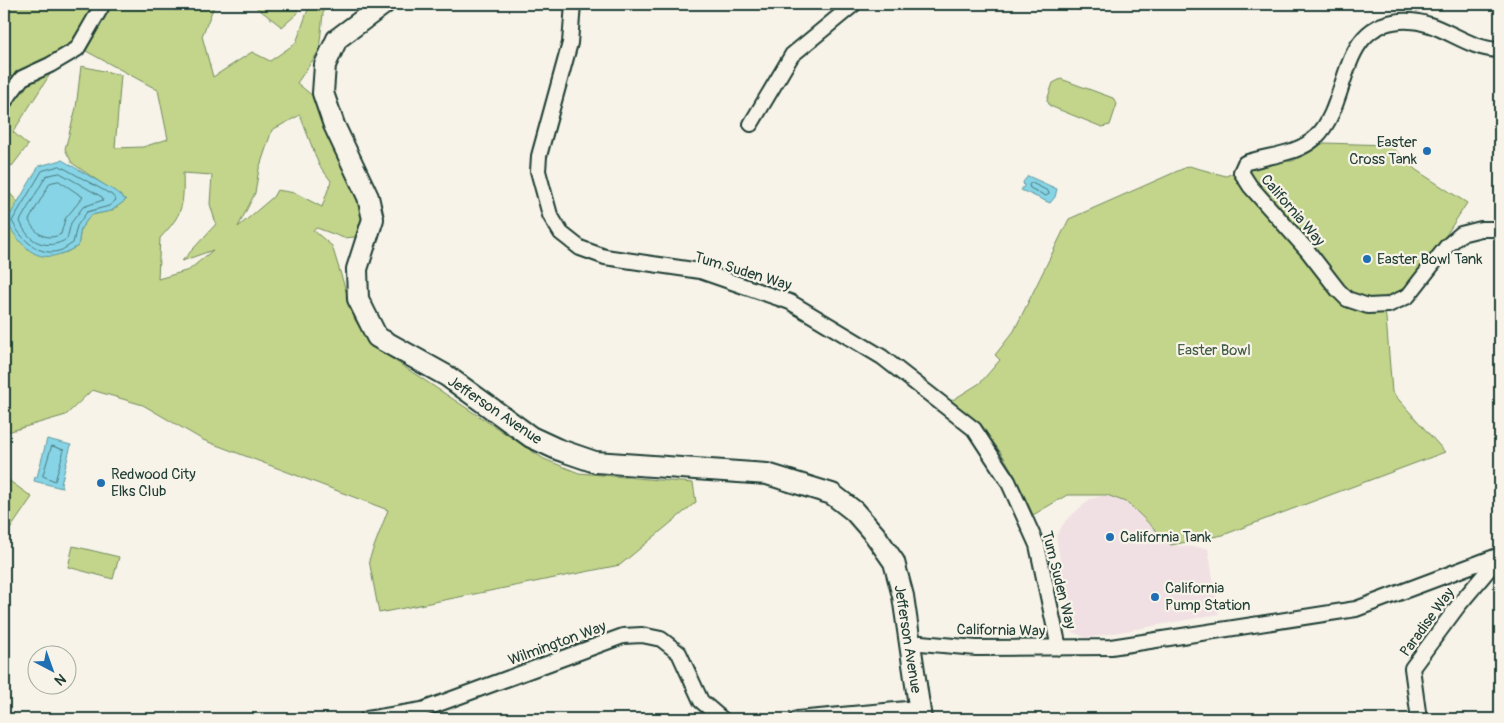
<svg xmlns="http://www.w3.org/2000/svg" width="1504" height="723" font-family="Pangolin,sans-serif">
	<style>
		.built { fill: #f1e0e3 }
		.green { fill: #c3d58a; stroke: #71895f; fill-rule: evenodd }
		.water { fill: #87d4e6; stroke: #5d989f }
		.lines { fill: none; stroke-linecap: round; stroke-linejoin: round }
		.shore { stroke: #49797b; stroke-width: 1 }
		.street-casing { stroke: #1f3d34; stroke-width: 18 }
		.secondary-casing { stroke: #1f3d34; stroke-width: 24 }
		.street { stroke: #f7f3e8; stroke-width: 14 }
		.secondary { stroke: #f7f3e8; stroke-width: 20 }
		.poi-dot { fill: #1f6fb2; stroke: #f7f3e8; stroke-width: 2 }
		.labels { text-anchor: middle; stroke-width: 4.5; stroke-linejoin: round; paint-order: stroke }
		.poi-label { font-size: 15px; fill: #1f3d34; stroke: #f7f3e8; text-anchor: start }
		.street-label { font-size: 15px; fill: #1f3d34; stroke: #f7f3e8 }
		.park-label { font-size: 15px; fill: #405b45; stroke: #f7f3e8 }
	</style>
	<rect width="100%" height="100%" fill="#f7f3e8"/>
	<filter id="ink" filterUnits="userSpaceOnUse"><feTurbulence type="fractalNoise" baseFrequency=".02" numOctaves="2"/><feDisplacementMap in="SourceGraphic" scale="10" xChannelSelector="R" yChannelSelector="G"/><feConvolveMatrix kernelMatrix="1 2 1 2 8 2 1 2 1" color-interpolation-filters="sRGB"/></filter>
	<g filter="url(#ink)">
		<path class="built" d="M1107,495l21,8 43,42 37,3 11,66 -132,24 -15,-6 -16,-96 10,-16 24,-21z"/>
		<path class="green" d="M4,4h91l-82,128 15,13 -16,21 -8,-7z
			M147,4h68l-13,32 11,41 39,-25 18,9 26,-18 14,-39h14l-5,47 -22,32 17,14 28,69 24,41v29l-22,2 -27,-10 -4,2 19,16 23,74 16,25 173,114 35,14 114,10 3,19 -76,63 -241,48 -10,-53 19,-50 -185,-70 -60,-35 -51,-15 -26,25 -62,18v-246l61,66 13,-7 3,-18 10,-13 20,-4 15,-11 -54,-37 -7,-14 11,-41 5,-42 40,9 -6,73 28,-1 25,-8 -10,-49 -72,-39 25,-44 34,1zM300,115l19,50 12,16 -9,26 -27,-14 -18,-3 -4,7 -35,30 17,-34 4,-24 13,-39zM183,173l29,2 -2,29 6,20 -34,37 31,-11 -24,20 -31,9 2,-41c23,-24 24,-32 23,-65z
			M252,4h44l2,9 -16,14z
			M1061,79l52,19 4,6 -7,21 -8,2 -52,-21 -3,-6 6,-17z
			M1324,143l66,2 26,25 51,33 -51,78 -16,14 -18,4 4,19 6,74 53,60 -222,83 -52,10 -43,-42 -21,-8h-40l-34,20c-22,-49 -37,-80 -82,-114l29,-18 20,-23 -5,-5 19,-24 55,-112 120,-53 37,10 36,-15h31z
			M4,477l28,20 -28,41z
			M73,546l46,11 -6,22 -45,-12z"/>
		<path class="water" d="M62,160l53,31 11,9 -15,11 -20,4 -10,13 -3,18c-37,21 -50,9 -72,-24l33,-56z
			M1028,176l29,13 -2,8 -5,6 -29,-13 3,-4 -1,-4z
			M47,439l24,6 -10,39 1,4 -28,-7 1,-4h2z"/>
		<g class="lines">
			<path class="shore" d="M60,166l52,29 4,5 -7,6 -22,6 -10,14 -4,17c-5,3 -10,7 -14,8 -20,6 -39,-13 -47,-30l30,-50z
				M60,173l42,24 1,3 -20,7 -12,16 -4,16c-20,12 -39,4 -47,-18l26,-45z
				M59,181l24,16 -18,22 -4,15c-14,8 -27,-1 -32,-14l21,-37z
				M1032,183l16,8 1,3 -3,2 -16,-8 -1,-3z
				M52,446l12,4 -9,31 -12,-5z"/>
			<defs>
				<path id="street" d="M573,4l-3,39 -31,113 -1,15 12,44 11,18 19,15 25,9 95,14 90,31 92,55 92,72 34,52 29,64 22,103
					M1500,50c-38,-1 -60,-32 -100,-29 -63,5 -49,82 -84,116 -18,18 -49,18 -71,26l-4,9 9,14 57,64 31,40 9,9 21,7 20,-1 20,-9 39,-50 14,-12 20,-5h19
					M4,102l18,-24 28,-13 27,-16 26,-45
					M751,124l41,-69 62,-51
					M910,642l66,6 135,-1 245,-38 144,-54
					M367,719l55,-9 201,-74 19,-1 19,4 18,14 22,48 21,18
					M797,719l121,-11
					M1419,719l-7,-51 46,-62 42,-50"/>
				<path id="secondary" d="M384,4l-47,35 -12,26 -2,28 11,32 34,72 5,22 -16,50 1,30 19,38 70,39 84,61 26,12 38,13 172,12 65,20 22,17 21,24 19,27 9,34 18,123"/>
			</defs>
			<use href="#street" class="street-casing"/>
			<use href="#secondary" class="secondary-casing"/>
			<use href="#street" class="street"/>
			<use href="#secondary" class="secondary"/>
		</g>
	</g>
	<g class="poi-dot">
		<circle cx="1427" cy="151" r="5"/>
		<circle cx="1367" cy="259" r="5"/>
		<circle cx="101" cy="483" r="5"/>
		<circle cx="1110" cy="537" r="5"/>
		<circle cx="1155" cy="597" r="5"/>
	</g>
	<g class="labels">
		<g class="poi-label">
			<text x="1417" y="147" text-anchor="end">Easter<tspan x="1417" dy="17">Cross Tank</tspan></text>
			<text x="1377" y="264">Easter Bowl Tank</text>
			<text x="111" y="479">Redwood City<tspan x="111" dy="17">Elks Club</tspan></text>
			<text x="1120" y="542">California Tank</text>
			<text x="1165" y="593">California<tspan x="1165" dy="17">Pump Station</tspan></text>
		</g>
		<g class="street-label">
			<text transform="translate(1293 210) rotate(49)" y="5">California Way</text>
			<text transform="translate(743 271) rotate(17)" y="5">Tum Suden Way</text>
			<text transform="translate(495 410) rotate(34)" y="5">Jefferson Avenue</text>
			<text transform="translate(1059 580) rotate(76)" y="5">Tum Suden Way</text>
			<text transform="translate(1427 622) rotate(-54)" y="5">Paradise Way</text>
			<text transform="translate(1001 630) rotate(1)" y="5">California Way</text>
			<text transform="translate(908 639) rotate(81)" y="5">Jefferson Avenue</text>
			<text transform="translate(557 643) rotate(-20)" y="5">Wilmington Way</text>
		</g>
		<g class="park-label">
			<text x="1214" y="355">Easter Bowl</text>
		</g>
	</g>
	<rect width="1504" height="723" fill="none" stroke="#f7f3e8" stroke-width="20"/>
	<rect x="10" y="10" width="1484" height="703" fill="none" stroke="#1f3d34" stroke-width="2" filter="url(#ink)"/>
	<g transform="translate(52 670) rotate(139)"><circle r="24" fill="#f7f3e8" stroke="#a1aaa0"/>
	<path d="M0-4L9 19L0 12L-9 19Z" fill="#1f6fb2"/>
	<text y="-8" font-size="14" font-weight="bold" text-anchor="middle" fill="#1f3d34">N</text>
	</g>
</svg>
